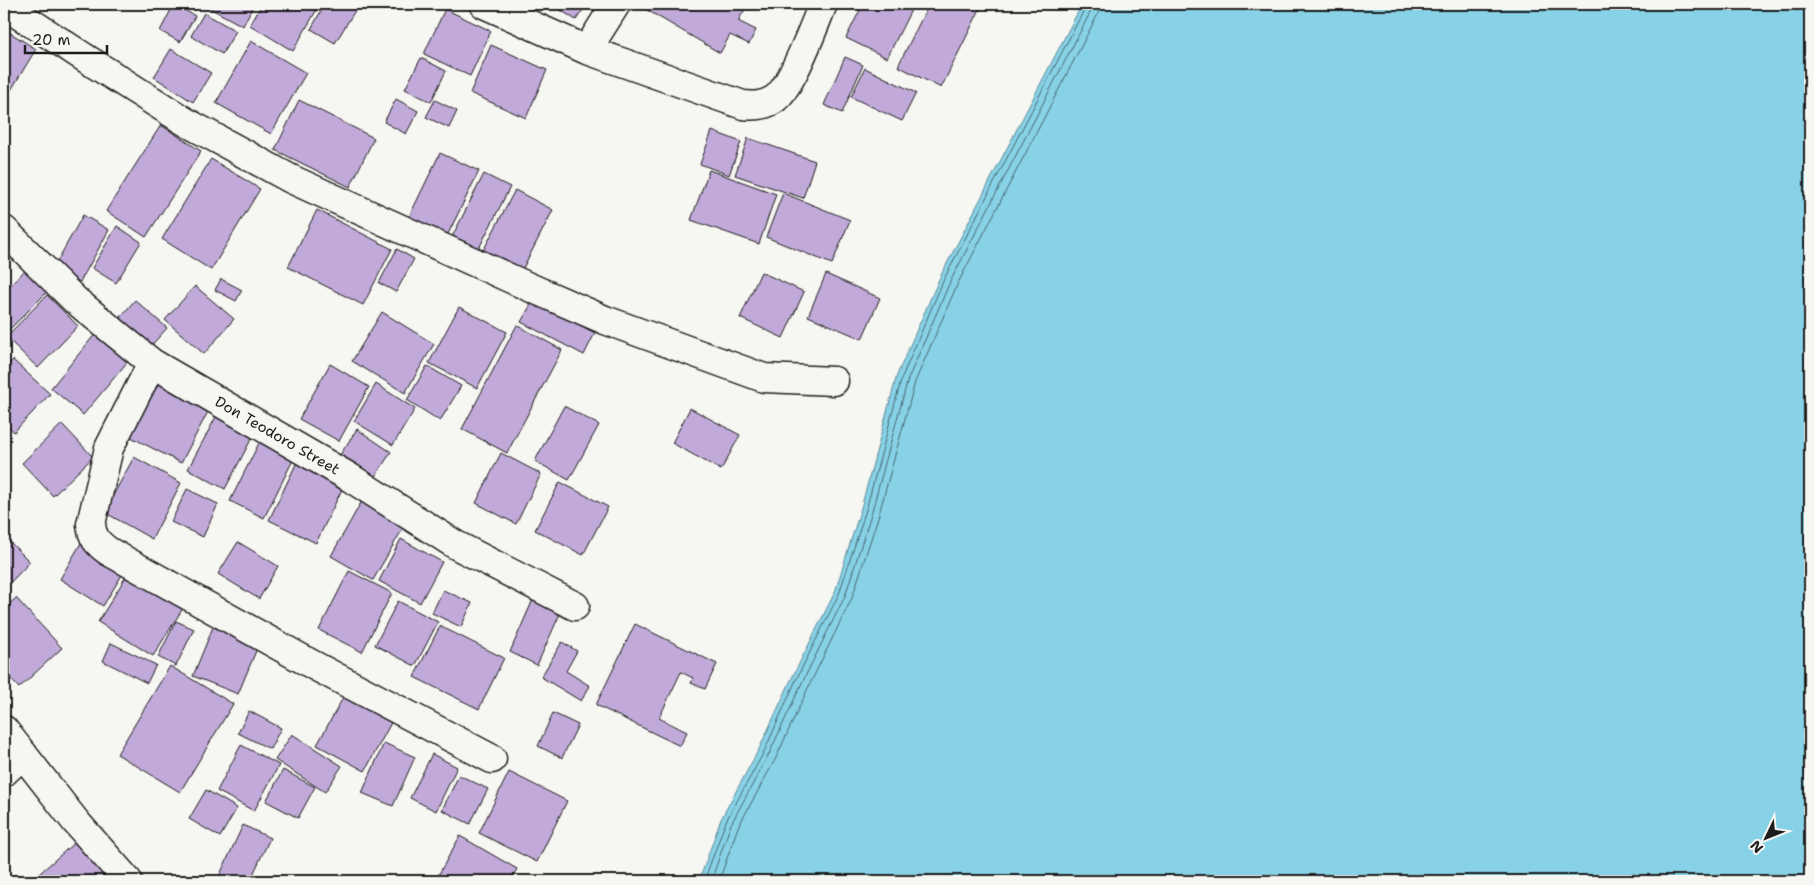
<svg xmlns="http://www.w3.org/2000/svg" width="1814" height="885" font-family="'Shantell Sans',sans-serif">
	<style>
		.water { fill: #87d2e7; stroke: #5c8996 }
		.lines { fill: none; stroke-linecap: round; stroke-linejoin: round }
		.shore { stroke: #47656d; stroke-width: 1 }
		.building { fill: #c1aad9; stroke: #1c1c1c }
		.minor-casing { stroke: #1c1c1c; stroke-width: 31 }
		.minor { stroke: #f6f6f2; stroke-width: 28 }
		.labels { text-anchor: middle; stroke-width: 5; stroke-linejoin: round; paint-order: stroke }
		.street-label { font-size: 15px; fill: #1c1c1c; stroke: #f6f6f2 }
	</style>
	<rect width="100%" height="100%" fill="#f6f6f2"/>
	<filter id="ink" filterUnits="userSpaceOnUse"><feTurbulence type="fractalNoise" baseFrequency=".02" numOctaves="2"/><feDisplacementMap in="SourceGraphic" scale="10" xChannelSelector="R" yChannelSelector="G"/><feConvolveMatrix kernelMatrix="1 2 1 2 8 2 1 2 1" color-interpolation-filters="sRGB"/></filter>
	<g filter="url(#ink)">
		<path class="water" d="M1082,4h728v877h-1111l22,-62 38,-70 32,-69 44,-88 26,-84 36,-133 43,-98z"/>
		<g class="lines">
			<path class="shore" d="M704,881l22,-60 38,-69 31,-70 44,-88 27,-84 36,-133 42,-98 141,-271 1,-4
				M711,881l20,-57 38,-70 32,-69 44,-89 27,-85 36,-132 42,-97 141,-271 1,-7
				M719,881l19,-54 38,-69 32,-70 44,-90 27,-84 36,-132 42,-97 141,-271 2,-10"/>
		</g>
		<path class="building" d="M174,4l21,12 -15,26 -20,-11z
			M202,4h52l-11,22z
			M262,4h58l-27,47 -43,-26z
			M325,4h34l-24,39 -24,-14z
			M551,4h36l-11,16z
			M651,4h97l-10,17 18,9 -7,14 -19,-9 -10,18 -73,-43z
			M863,4h51l-27,54 -41,-20z
			M929,4h50l3,1 -41,83 -43,-22z
			M445,9l46,22 -21,45 -46,-22z
			M204,13l32,18 -14,23 -31,-18z
			M4,29l32,20 -31,51 -1,-1z
			M251,41l55,32 -35,61 -55,-31z
			M491,45l56,25 -21,48 -56,-25z
			M171,49l40,24 -18,29 -39,-25z
			M845,57l18,8 -21,48 -18,-8z
			M421,58l25,13 -15,31 -26,-13z
			M865,68l51,25 -14,28 -51,-24z
			M396,99l22,12 -12,23 -22,-12z
			M299,100l75,38 -24,49 -75,-37z
			M435,100l22,11 -8,17 -23,-11z
			M161,125l40,26 -55,86 -40,-26z
			M712,131l29,11 -12,33 -29,-11z
			M748,138l67,23 -12,37 -68,-23z
			M440,153l39,18 -32,65 -38,-19z
			M211,159l49,30 -49,81 -49,-31z
			M709,170l67,24 -17,50 -68,-24z
			M484,174l26,13 -33,65 -26,-13z
			M515,190l38,20 -32,62 -38,-21z
			M783,193l67,27 -18,44 -66,-27z
			M317,210l75,39 -29,56 -75,-38z
			M83,215l26,15 -29,52 -26,-15z
			M117,226l24,16 -25,41 -24,-15z
			M397,249l17,10 -18,33 -17,-9z
			M29,266l22,22 -47,47v-43z
			M761,272l43,20 -21,46 -43,-20z
			M826,274l54,24 -18,41 -54,-23z
			M221,279l21,11 -6,11 -21,-11z
			M195,286l39,33 -30,35 -39,-34z
			M47,295l31,31 -40,42 -32,-31z
			M135,300l32,28 -18,20 -32,-27z
			M533,301l62,32 -11,22 -63,-33z
			M459,307l48,25 -30,56 -48,-25z
			M382,312l52,32 -29,49 -53,-32z
			M517,325l45,25 -55,103 -45,-24z
			M96,333l33,27 -46,55 -32,-27z
			M13,360l37,34 -36,38 -10,-10v-53z
			M330,364l39,23 -30,54 -40,-22z
			M427,366l34,20 -21,35 -33,-21z
			M157,378l54,28 -30,57 -54,-28z
			M376,384l39,25 -22,36 -39,-24z
			M564,406l35,19 -30,55 -34,-19z
			M690,408l50,27 -19,35 -49,-27z
			M218,413l37,19 -30,57 -37,-20z
			M62,424l31,33 -40,39 -31,-33z
			M357,429l34,23 -18,28 -35,-22z
			M261,439l34,17 -31,62 -34,-17z
			M501,453l40,21 -25,50 -40,-21z
			M134,457l47,26 -29,56 -48,-27z
			M298,460l47,23 -29,60 -47,-23z
			M560,482l48,25 -25,48 -48,-25z
			M187,489l31,15 -15,33 -32,-15z
			M363,499l43,24 -33,57 -42,-24z
			M4,536l26,26 -26,27z
			M401,539l41,23 -22,41 -41,-22z
			M238,542l40,24 -19,33 -41,-25z
			M81,543l44,27 -22,36 -43,-27z
			M130,570l55,35 -32,51 -55,-34z
			M349,571l43,22 -30,59 -43,-22z
			M443,590l29,13 -11,24 -29,-14z
			M535,595l28,12 -26,58 -27,-13z
			M16,598l46,50 -43,40 -15,-16v-63z
			M398,601l40,21 -23,44 -40,-21z
			M176,621l18,8 -18,37 -18,-9z
			M635,624l82,40 -12,25 -14,-6 2,-5 -12,-6 -22,46 28,14 -7,14 -84,-41z
			M440,626l64,32 -25,51 -65,-32z
			M213,627l45,19 -20,48 -45,-18z
			M562,642l15,9 -11,20 24,15 -9,15 -40,-24z
			M111,643l45,22 -9,18 -44,-22z
			M170,666l63,38 -53,88 -63,-38z
			M345,694l48,25 -28,52 -48,-26z
			M249,711l32,17 -11,21 -32,-16z
			M553,713l25,12 -16,33 -24,-12z
			M292,734l50,32 -17,26 -50,-32z
			M384,743l31,14 -22,49 -31,-13z
			M241,745l38,20 -25,46 -37,-20z
			M432,754l25,13 -21,44 -26,-13z
			M283,770l32,17 -17,31 -32,-17z
			M509,772l58,29 -30,61 -58,-29z
			M459,775l29,14 -18,35 -28,-14z
			M206,790l31,18 -17,29 -31,-18z
			M243,825l27,13 -20,43h-33z
			M83,835l41,46h-93z
			M460,836l57,33 -7,12h-75z"/>
		<g class="lines">
			<defs>
				<g id="minor">
					<path d="M484,4l103,46 156,55c11,1 20,1 30,-5 18,-10 41,-75 50,-96"/>
					<path d="M4,5l78,51 104,66 105,57 238,108 76,33 159,58 70,3"/>
					<path d="M587,50l29,-46"/>
					<path id="s1" d="M4,230l71,70 77,63 197,114 107,68 119,61"/>
					<path d="M152,363l-43,85 -18,76c1,13 6,19 17,27l207,115 177,93"/>
					<path d="M4,730l72,92 52,59"/>
					<path d="M4,772l19,-18"/>
				</g>
			</defs>
			<use href="#minor" class="minor-casing"/>
			<use href="#minor" class="minor"/>
		</g>
	</g>
	<g class="labels">
		<g class="street-label">
			<text dy="5" stroke="none"><textPath href="#s1" startOffset="344">Don Teodoro Street</textPath></text>
		</g>
	</g>
	<rect width="1814" height="885" fill="none" stroke="#f6f6f2" stroke-width="20"/>
	<rect x="10" y="10" width="1794" height="865" fill="none" stroke="#1c1c1c" stroke-width="2" filter="url(#ink)"/>
	<g transform="translate(1766 838) rotate(227)" stroke="#f6f6f2" stroke-width="4" paint-order="stroke">
	<path d="M0-4L9 19L0 12L-9 19Z" fill="#1c1c1c"/>
	<text y="-8" font-size="14" font-weight="bold" text-anchor="middle" fill="#1c1c1c">N</text>
	</g>
	<path d="M25 45v8h82v-8" fill="none" stroke="#1c1c1c" stroke-width="2.5"/>
	<text x="32" y="45" font-size="15" fill="#1c1c1c" stroke="#f6f6f2" stroke-width="4" paint-order="stroke">20 m</text>
</svg>
